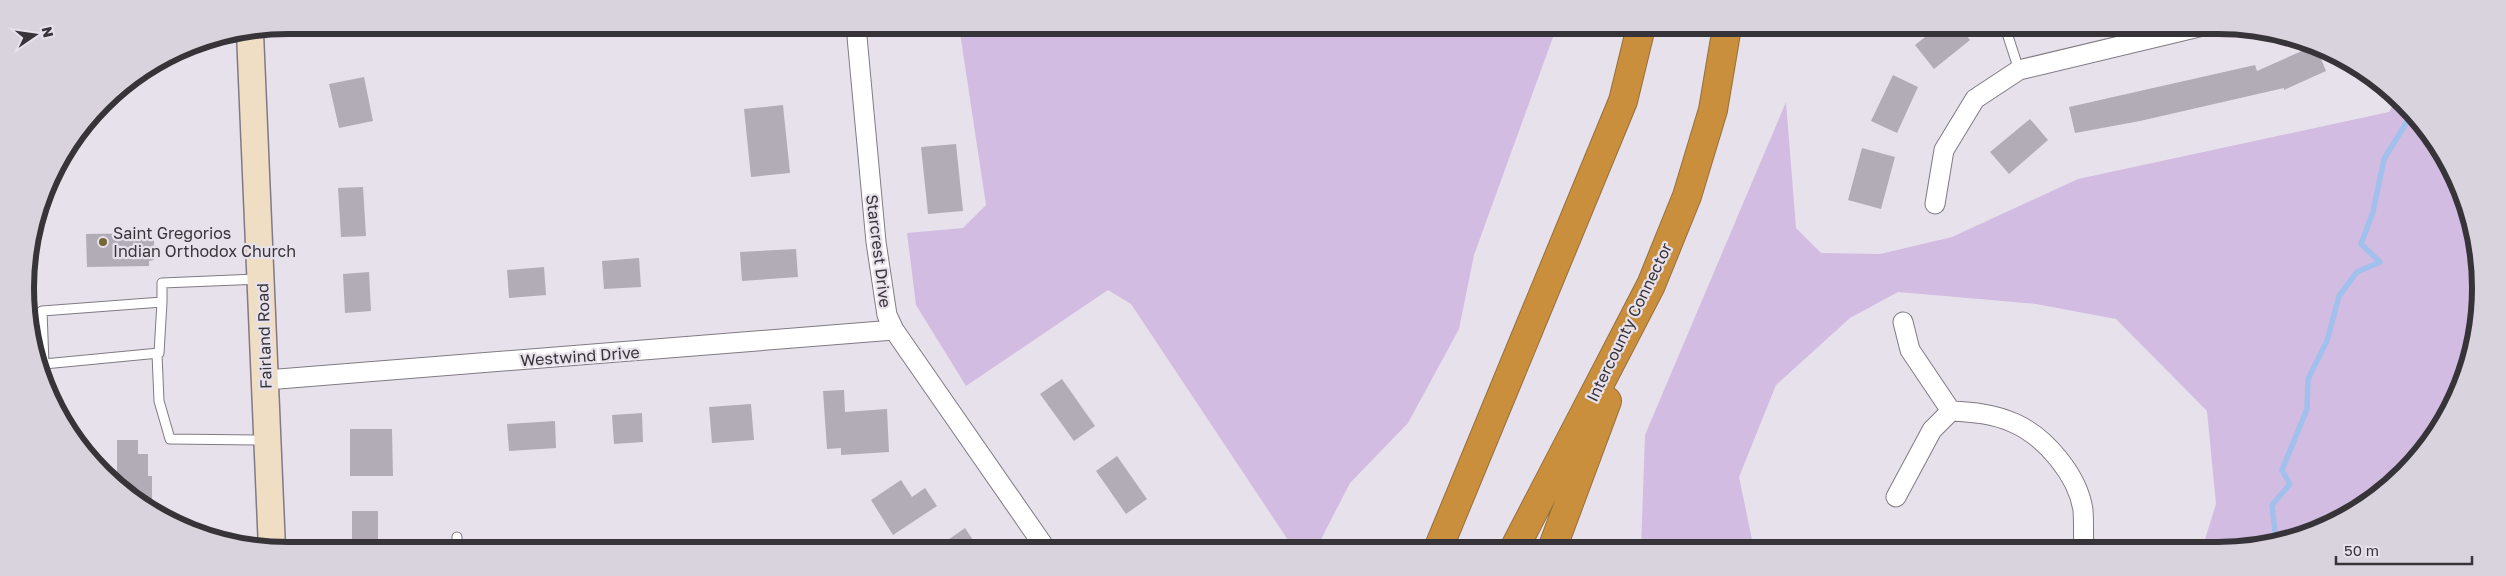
<svg xmlns="http://www.w3.org/2000/svg" width="2506" height="576" font-family="'Golos Text',sans-serif">
	<style>
		.green { fill: #d2bce2 }
		.lines { fill: none; stroke-linecap: round; stroke-linejoin: round }
		.stream { stroke: #a1c1ec; stroke-width: 5.5 }
		.building { fill: #b2acb7 }
		.service-casing { stroke: #807a84; stroke-width: 11 }
		.minor-casing { stroke: #807a84; stroke-width: 21 }
		.secondary-casing { stroke: #807a84; stroke-width: 29 }
		.motorway-casing { stroke: #966f3b; stroke-width: 30 }
		.service { stroke: #fff; stroke-width: 9 }
		.minor { stroke: #fff; stroke-width: 19 }
		.secondary { stroke: #efddc4; stroke-width: 26 }
		.motorway { stroke: #c98f3c; stroke-width: 28 }
		.poi-dot { fill: #756835; stroke: #e7e1ec; stroke-width: 2 }
		.labels { text-anchor: middle; stroke-width: 4.5; stroke-linejoin: round; paint-order: stroke }
		.poi-label { font-size: 16px; fill: #373439; stroke: #e7e1ec; text-anchor: start }
		.street-label { font-size: 16px; fill: #373439; stroke: #e7e1ec }
		.rim { fill: none; stroke: #373439; stroke-width: 6 }
	</style>
	<rect width="100%" height="100%" fill="#e7e1ec"/>
	<path class="green" d="M959,26h598l-83,229 -15,74 -51,94 -58,60 -34,66h-22l-163,-245 -23,-14 -142,96 -50,-81 -9,-72 56,-5 23,-23z
		M2396,101l31,27 45,92 7,103 -25,82 -50,69 -41,29 -14,-1 -30,21 -1,6 -66,20h-50l14,-45 -9,-93 -91,-92 -80,-15 -138,-12 -48,26 -74,67 -37,92 15,72h-113l4,-114 141,-333 10,126 25,25 59,1 72,-17 126,-58 311,-67z"/>
	<g class="lines">
		<path class="stream" d="M2276,541l-4,-36 18,-21 -8,-14 25,-61 1,-30 19,-38 12,-45 18,-24 23,-10 -19,-18 12,-32 11,-53 27,-44"/>
	</g>
	<path class="building" d="M1938,27h22l10,13 -36,29 -19,-24z
		M2311,47l6,2 9,22 -42,19v-2l-144,33 -65,12 -6,-26 186,-42 2,6z
		M1893,75l25,12 -21,46 -26,-12z
		M364,77l9,44 -34,7 -10,-44z
		M783,105l7,68 -39,4 -7,-68z
		M2030,119l18,21 -39,34 -19,-22z
		M956,144l7,67 -35,3 -7,-67z
		M1862,148l33,9 -14,52 -33,-9z
		M363,187l3,49 -25,1 -3,-49z
		M148,233l1,4h5v23l-5,1v5l-62,1 -1,-33z
		M796,249l2,28 -56,4 -2,-29z
		M639,258l2,29 -37,2 -2,-28z
		M544,267l2,28 -37,3 -2,-28z
		M369,272l2,39 -26,2 -2,-39z
		M1062,379l33,47 -21,15 -34,-47z
		M844,390l1,22 42,-3 2,43 -48,3v-7l-14,1 -4,-58z
		M751,404l3,36 -42,3 -3,-36z
		M642,413l1,29 -29,2 -2,-29z
		M555,421l1,27 -47,3 -2,-27z
		M350,429h42l1,47h-43z
		M117,440h21v14h10v22h4v25h-12l-23,-20z
		M1117,456l30,43 -21,15 -30,-43z
		M901,480l11,17 13,-9 12,18 -44,29 -22,-35z
		M352,511h26v38h-26z
		M965,528l14,21h-44z"/>
	<g class="lines">
		<defs>
			<path id="service" d="M2005,27l14,43
				M162,302l-3,51 -115,11 -2,-53z
				M162,302v-19l97,-4
				M157,354l2,47 11,38 95,1
				M457,549v-12"/>
			<path id="minor" d="M856,26l20,216 11,73 7,15 152,219
				M1935,204l9,-54 31,-51 44,-29 180,-43
				M1903,322l7,28 41,61c22,1 43,3 63,12 32,14 64,53 69,87 1,13 0,26 1,39
				M266,380l628,-50
				M1896,497l36,-67 19,-19"/>
			<path id="secondary" d="M250,33l22,516"/>
			<path id="motorway" d="M1438,549l185,-448 18,-74
				M1514,549l137,-264 36,-89 26,-86 14,-83
				M1552,549l55,-148"/>
		</defs>
		<use href="#service" class="service-casing"/>
		<use href="#minor" class="minor-casing"/>
		<use href="#secondary" class="secondary-casing"/>
		<use href="#motorway" class="motorway-casing"/>
		<use href="#service" class="service"/>
		<use href="#minor" class="minor"/>
		<use href="#secondary" class="secondary"/>
		<use href="#motorway" class="motorway"/>
	</g>
	<circle class="poi-dot" cx="103" cy="242" r="5"/>
	<g class="labels">
		<g class="poi-label">
			<text x="113" y="239">Saint Gregorios<tspan x="113" dy="18">Indian Orthodox Church</tspan></text>
		</g>
		<g class="street-label">
			<text transform="translate(879 251) rotate(83)" y="6">Starcrest Drive</text>
			<text transform="translate(1629 322) rotate(-64)" y="6">Intercounty Connector</text>
			<text transform="translate(264 336) rotate(-92)" y="6">Fairland Road</text>
			<text transform="translate(580 356) rotate(-4)" y="6">Westwind Drive</text>
		</g>
	</g>
	<path d="M0 0H2506V576H0ZM288 34H2218A254 254 0 0 1 2472 288V288A254 254 0 0 1 2218 542H288A254 254 0 0 1 34 288V288A254 254 0 0 1 288 34Z" fill="#d9d3de" fill-rule="evenodd"/>
	<path class="rim" d="M288 34H2218A254 254 0 0 1 2472 288V288A254 254 0 0 1 2218 542H288A254 254 0 0 1 34 288V288A254 254 0 0 1 288 34Z"/>
	<g transform="translate(35 35) rotate(77)" stroke="#e7e1ec" stroke-width="4" paint-order="stroke">
	<path d="M0-4L9 19L0 12L-9 19Z" fill="#373439"/>
	<text y="-8" font-size="14" font-weight="bold" text-anchor="middle" fill="#373439">N</text>
	</g>
	<path d="M2336 556v8h136v-8" fill="none" stroke="#373439" stroke-width="2.5"/>
	<text x="2344" y="556" font-size="15" fill="#373439" stroke="#e7e1ec" stroke-width="4" paint-order="stroke">50 m</text>
</svg>
